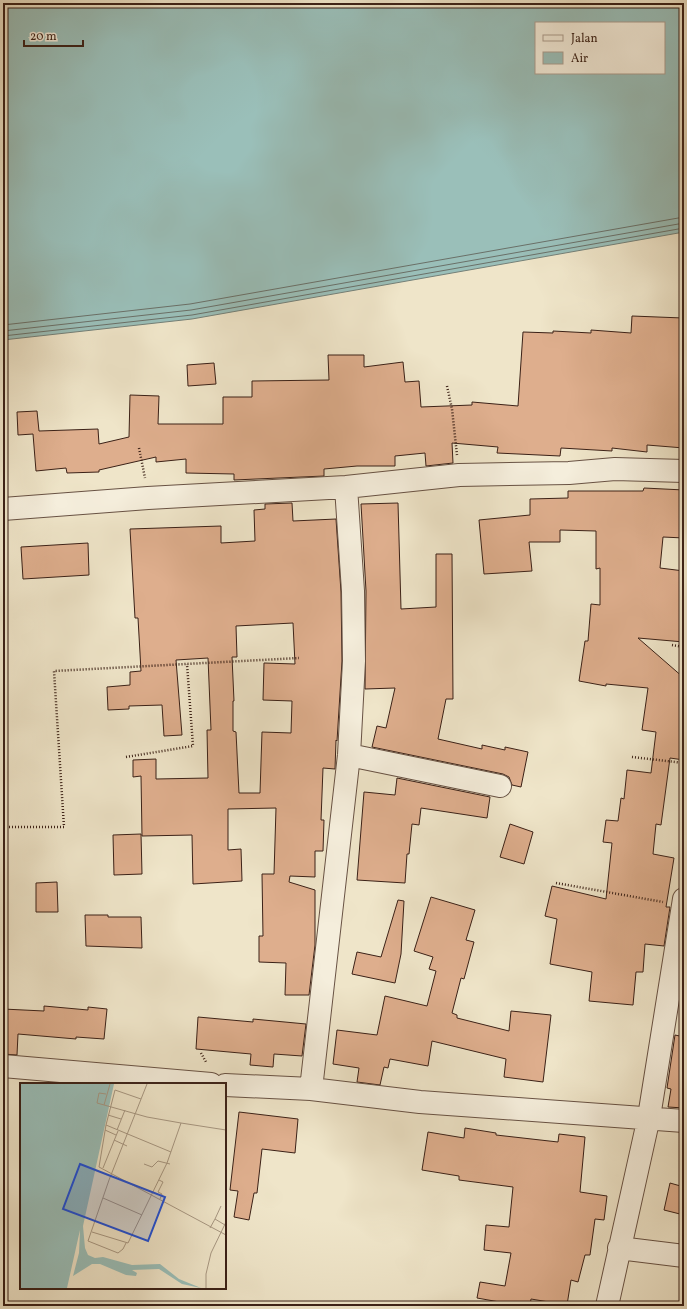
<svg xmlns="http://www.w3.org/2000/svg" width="687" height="1309" font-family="Vollkorn,serif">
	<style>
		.water { fill: #9abfb9; stroke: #748078; fill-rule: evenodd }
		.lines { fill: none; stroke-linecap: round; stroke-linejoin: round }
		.shore { stroke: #6a7068; stroke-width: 1 }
		.building { fill: #deae8d; stroke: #3b2117; fill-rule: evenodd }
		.minor-casing { stroke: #685244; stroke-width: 24 }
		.path { stroke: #3b2117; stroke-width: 2.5; stroke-dasharray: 1 2; stroke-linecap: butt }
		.minor { stroke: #f5eedc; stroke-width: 22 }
		.inset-road { fill: none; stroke: #a79782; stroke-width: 1 }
		.view { fill: #1d4ed8; fill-opacity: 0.15; stroke: #1d4ed8; stroke-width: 2 }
		.inset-edge { fill: none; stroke: #3b2117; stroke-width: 2 }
	</style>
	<rect width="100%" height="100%" fill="#efe5c9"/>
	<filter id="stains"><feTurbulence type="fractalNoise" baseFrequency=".005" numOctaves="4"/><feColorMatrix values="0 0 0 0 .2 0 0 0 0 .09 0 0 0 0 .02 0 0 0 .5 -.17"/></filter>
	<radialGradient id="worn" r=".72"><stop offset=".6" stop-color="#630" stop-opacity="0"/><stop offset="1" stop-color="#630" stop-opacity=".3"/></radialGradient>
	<path class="water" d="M3,3h681v229l-492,87 -189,21zM536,23h128v50h-128z"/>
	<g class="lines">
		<path class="shore" d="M3,325l187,-21 494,-87
			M3,331l188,-21 493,-87
			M3,336l189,-21 492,-87"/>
	</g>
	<path class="building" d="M632,316l51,2 -3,49h4v81l-37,-3v7l-35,-4v3l-51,-3 -1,8 -63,-3 1,-6 -46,-4 1,20 -27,3 -1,-13 -30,3v10h-38l-33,3v7l-90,4v-6l-48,-1v-14l-30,3v-5l-57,13v2l-32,1 -1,-5 -30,3 -3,-37 -15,1 -1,-23 20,-1 2,20 59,-2 1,15 30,-7 1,-42 29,1 -1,28h65v-27h29v-16l77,-1 -1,-25h36v12l39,-5 2,20 14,-1 2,26 51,-2v-3l46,4 5,-74 30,1v-2l38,2v-3l40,3z
		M214,363l2,21 -28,2 -1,-21z
		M644,488l40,2v48l-21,-1 -3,31 24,3v71l-46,-4 46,40v82l-14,-2 -9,67 -5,-1 -3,30 21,4 -8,49h4l-6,39 -19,-2 -2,28h-7l-3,33 -44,-4 3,-29 -42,-8 7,-45 -12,-3 7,-30 54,13 6,-56 -9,-1 3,-22 12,1 3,-23 3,1 3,-29 24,3 5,-41 -14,-2 6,-42 -42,-4v2l-27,-5 6,-40h3l3,-37 9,1v-37l-4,1v-38l-36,-1v12h-31l3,29 -48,3 -5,-54 51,-5v-16l38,-1v-7h75z
		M292,503l1,18 43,-2 5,73 1,69 -5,80 -1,-1 -1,29 -12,-1 -2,52h3l-1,31h-8v26l-25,-1 -1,6 26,8v55l-6,50h-24l1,-32 -27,-1v-26h4l-1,-62h12l2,-66 -48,1v41l13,-1 1,32 -49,3 -1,-49 -50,1 -1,-60 -8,1v-17l23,-1v20l52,-1 -1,-48h4l-3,-72 -32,2 6,75 -18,1 -2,-31 -33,1v3l-21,1 -1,-23 23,-2v-13l11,-1 -3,-53h-3l-5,-89 91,-3v17l34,-2 -1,-31 11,-1v-5zM293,623l2,41 -31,-1 -1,37 29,1 -1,32 -29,-1 -2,61h-21l-3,-61 -3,-1v-30h1l-2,-44h5l-1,-31z
		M398,503l3,106 35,-2v-53h16l1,145h-7l-8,40 44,10v-4l23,5v-3l23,5 -7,35 -9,-2 -3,-8 -6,-3 -131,-27 5,-21 9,2 9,-40 -30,1 1,-98 -5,-87z
		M88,543l1,32 -66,4 -2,-32z
		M397,778l93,19 -3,21 -66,-10 -2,17 -7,-1 -3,30h-2l-2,29 -48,-3 7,-88 31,3z
		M510,824l23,8 -9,32 -24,-7z
		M141,834l1,40 -28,1 -1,-40z
		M57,882l1,30h-22v-29z
		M431,897l44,13 -9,30 8,2 -10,37 -3,-1 -9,35 5,2v3l52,13 2,-20 40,4 -8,67 -39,-5 2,-18 -74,-18 -4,25 -38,-7 -2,9 -4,-1 -4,18 -23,-3 2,-14 -26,-4 4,-34 40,5 8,-39 42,10 9,-35 -7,-2 4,-12 -19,-6z
		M398,900l6,1 -3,53 -6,29 -43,-9 5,-22 24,5z
		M85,915h23v2h33l1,31 -56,-2z
		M44,1006l44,4v-3l19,2 -3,30 -28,-2v2l-58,-5 -1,21 -14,-1v-45l41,2z
		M198,1017l55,5v-3l53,5 -4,32 -28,-2 -1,13 -23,-2 1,-11 -55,-5z
		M675,1035l9,2v71l-16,-1 3,-18 -4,-1z
		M239,1112l59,7 -3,34 -33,-4 -5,44h-3l-5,27 -15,-3 4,-26 -8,-1z
		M465,1128l31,5v2l62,7 1,-8 26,3 -5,55 27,4 -3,24 -9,-1 -5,36h-5l-7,27 -7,-2 -4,25 -36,-6 -1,7h-8l-45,-8 3,-16 25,4 6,-33 -27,-3 2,-25 23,2 4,-40 -54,-7v-4l-37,-6 6,-38 36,6z
		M670,1183l14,4v28l-20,-5z"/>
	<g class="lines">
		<defs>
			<path id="minor" d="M3,509l145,-11 198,-11 113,-12 110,-2 46,-4 69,2
				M349,755l151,31
				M3,1066l208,18
				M225,1085l86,4 109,13 264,19
				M311,1089l38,-334 5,-94 -1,-70 -7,-104
				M619,1248l65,8
				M607,1306l42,-189 35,-218"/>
		</defs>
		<use href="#minor" class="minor-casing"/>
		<path class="path" d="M447,386l5,23 5,46
			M139,448l6,30
			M672,645l12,2
			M126,757l67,-11 -6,-82
			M632,757l52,6
			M3,827h61l-10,-156 245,-13
			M556,883l107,19
			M201,1053l5,9"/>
		<use href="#minor" class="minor"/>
	</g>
	<g transform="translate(20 1083)">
		<rect width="206" height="206" fill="#efe5c9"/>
		<path d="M0,1h94l-31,142 2,22 3,7 7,3 8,-1 29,8 28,-1 19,15 22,9 -19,-4 -23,-15 -27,1 5,3 -1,3 -10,-1 -26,-11h-8l-19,12 6,-23 1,-23 -13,58h-47z" fill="#9abfb9"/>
		<path class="inset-road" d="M86,11l-7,-1 -2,10 50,14 34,6M121,16l-26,-9 -9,35 -7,42 127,68M84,22l6,-21M88,32l13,4M86,42l65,27M85,47l11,5M97,47l8,-20M94,57l13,6M124,81l8,3 6,-6 12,3M83,85l15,-37M139,97l4,2 -5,10 4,2 -2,5M83,115l39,17M195,136l6,-13M190,145l5,-9 10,6M72,149l36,11 39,-80 14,-40 45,7M106,160l-3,6 -5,4 -30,-12 21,-61 38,-96M186,205v-14l5,-21 15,-31"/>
		<path class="view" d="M60,81l85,33 -17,44 -85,-32z"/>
		<rect width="206" height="206" class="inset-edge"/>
	</g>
	<rect width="687" height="1309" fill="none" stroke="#efe5c9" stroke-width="16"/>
	<rect x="4" y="4" width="679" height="1301" fill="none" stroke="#3b2117" stroke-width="2"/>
	<rect x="8" y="8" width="671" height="1293" fill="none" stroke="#3b2117"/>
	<rect x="535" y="22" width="130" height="52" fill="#f5eedc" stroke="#ab9c8d"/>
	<rect x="543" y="35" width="20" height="6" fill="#f5eedc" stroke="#ab9c8d"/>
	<text x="571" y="42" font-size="12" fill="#3b2117">Jalan</text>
	<rect x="543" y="52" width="20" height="12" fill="#9abfb9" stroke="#ab9c8d"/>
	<text x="571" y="62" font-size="12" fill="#3b2117">Air</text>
	<path d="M24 40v6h59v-6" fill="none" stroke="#3b2117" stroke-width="2"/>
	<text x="30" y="40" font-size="12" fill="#3b2117" stroke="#f5eedc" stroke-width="3" paint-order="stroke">20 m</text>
	<rect width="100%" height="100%" filter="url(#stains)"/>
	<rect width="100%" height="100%" fill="url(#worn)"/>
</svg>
